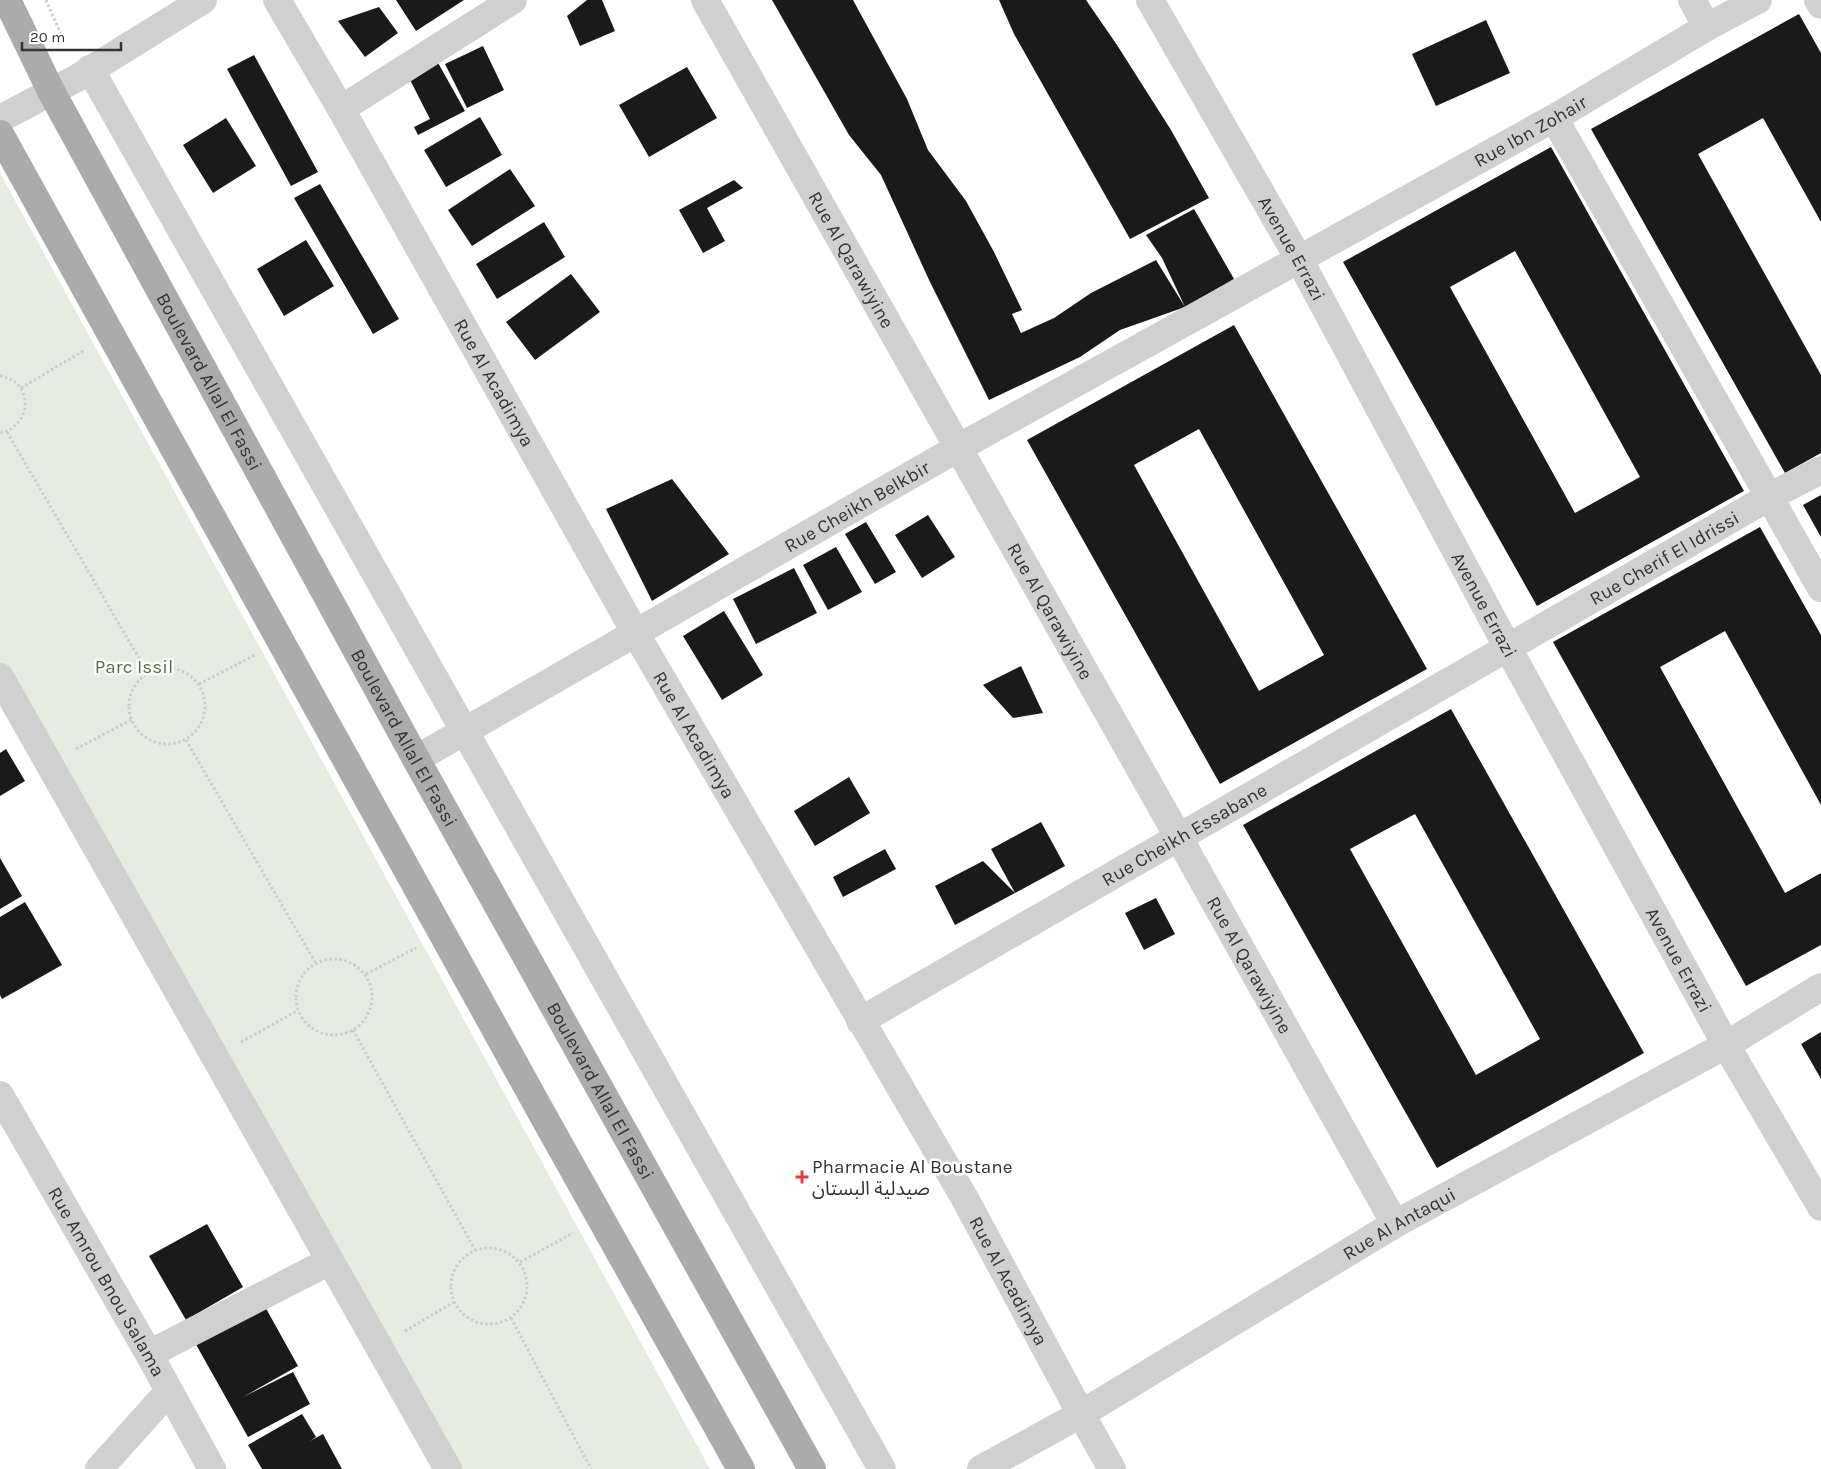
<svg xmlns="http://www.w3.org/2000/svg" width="1821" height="1469" font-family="Karla,'Noto Sans Arabic',sans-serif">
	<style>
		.green { fill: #e6ecdf }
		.building { fill: #1a1a1a; fill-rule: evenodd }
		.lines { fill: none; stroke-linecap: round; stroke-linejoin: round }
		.path { stroke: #cdcdcd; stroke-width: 3; stroke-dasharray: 2.5 2.5; stroke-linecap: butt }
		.minor { stroke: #d0d0d0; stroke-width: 28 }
		.major { stroke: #ababab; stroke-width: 28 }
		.poi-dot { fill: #e63946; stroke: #fff; stroke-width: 2 }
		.labels { text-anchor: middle; stroke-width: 5; stroke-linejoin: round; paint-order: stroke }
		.street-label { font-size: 19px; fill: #333; stroke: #fff }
		.park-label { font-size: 19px; fill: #56703f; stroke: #fff }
		.poi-label { font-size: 19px; fill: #333; stroke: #fff; text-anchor: start }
	</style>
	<rect width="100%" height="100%" fill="#fff"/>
	<path class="green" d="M0,173l710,1296h-251l-459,-800z"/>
	<path class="building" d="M396,0h68l-48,31z
		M587,0h15l13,31 -35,15 -13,-30z
		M772,0h81l54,99 21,51 38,51 28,51 28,58 -10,4 9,19 33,-15 37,-25 65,-33 29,47 -65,23 -40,27 -91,43 -59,-118 -49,-107 -32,-40z
		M999,0h87l31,45 54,85 38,68 -79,41 -116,-205z
		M379,7l19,26 -33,24 -27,-36z
		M1799,14l22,39v169l-58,-104 -65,36 123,221v78l-36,20 -194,-344z
		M1486,20l24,53 -74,33 -24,-52z
		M483,46l21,44 -37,18 -22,-44z
		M254,55l64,117 -27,14 -64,-117z
		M437,61l28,50 -47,24 -4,-8 16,-8 -22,-43z
		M687,67l30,51 -68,39 -30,-52z
		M480,117l22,38 -56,32 -22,-37z
		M226,118l30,48 -43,27 -30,-48z
		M1551,147l193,344 -207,115 -194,-344zM1515,251l125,226 -65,36 -125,-226z
		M510,169l25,37 -63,40 -24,-36z
		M734,180l9,8 -36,20 18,33 -22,12 -24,-43z
		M320,184l79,135 -26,15 -79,-136z
		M1194,209l40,70 -49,28 -23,-49 -16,-23z
		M544,222l21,35 -68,42 -21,-35z
		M306,240l28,46 -50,30 -27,-47z
		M571,274l29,38 -65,48 -29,-38z
		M1234,325l193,344 -207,115 -193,-344zM1199,429l125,226 -65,36 -125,-226z
		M672,479l57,75 -77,47 -46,-92z
		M1821,495v42l-18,-32z
		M928,515l27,42 -33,21 -27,-43z
		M866,522l30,50 -21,12 -30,-50z
		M1760,527l61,108v170l-96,-174 -65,36 125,226 36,-20v72l-75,41 -193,-344z
		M836,547l26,45 -34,18 -25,-45z
		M794,568l23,45 -61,31 -23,-45z
		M724,611l39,64 -41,25 -39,-64z
		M1021,666l22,47 -30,5 -30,-33z
		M1451,709l193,344 -207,115 -194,-343zM1415,814l125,225 -64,36 -126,-226z
		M6,749l19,32 -25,15v-43z
		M849,777l21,36 -55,33 -21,-35z
		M1041,822l24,44 -50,27 -60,32 -20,-39 48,-25 32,32 -24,-44z
		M885,849l11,20 -53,28 -10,-20z
		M0,858l22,38 -22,13z
		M1156,898l19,36 -31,16 -19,-37z
		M25,902l37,63 -60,34 -2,-4v-78z
		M1821,1032v47l-20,-35z
		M207,1224l36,63 -57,33 -37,-64z
		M263,1303l35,63 -55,31 50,-25 17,32 -62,33 -54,-96z
		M302,1414l14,23 -6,4 13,-7 19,35h-80l-14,-24z"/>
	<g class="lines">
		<path class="path" d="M46,0l15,34
			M0,376c34,5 33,50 0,57
			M21,388l64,-38
			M7,432l140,240
			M129 706a38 38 0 1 1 76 0a38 38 0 1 1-76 0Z
			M199,684l56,-29
			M186,740l129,222
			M76,749l55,-29
			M296 997a38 38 0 1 1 76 0a38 38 0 1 1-76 0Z
			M366,974l50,-26
			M353,1030l122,220
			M241,1042l56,-31
			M451 1286a38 38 0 1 1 76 0a38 38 0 1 1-76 0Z
			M520,1262l53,-29
			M511,1318l80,151
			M405,1331l49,-29"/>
		<g class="minor">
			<path id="s1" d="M277,0l64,109 295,525 328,563 117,217 31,55"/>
			<path id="s2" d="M705,0l474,838 216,386"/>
			<path id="s3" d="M1150,0l149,259 209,389 218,397 95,162"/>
			<path d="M1692,0l15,27"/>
			<path d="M1818,0l3,5"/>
			<path d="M90,69l792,1400"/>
			<path d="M341,109l172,-109"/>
			<path d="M1554,118l267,470"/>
			<path d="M0,119l79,-42 124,-77"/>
			<path d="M0,677l448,792"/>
			<path id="s4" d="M416,759l542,-311 596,-330 153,-91 51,-27"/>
			<path id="s5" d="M860,1021l909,-524 52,-27"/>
			<path id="s6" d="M0,1095l149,259 63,115"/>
			<path d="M149,1354l181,-93"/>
			<path d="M99,1469l70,-78"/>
			<path id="s7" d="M981,1469l100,-55 314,-190 331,-179 95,-58"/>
		</g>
		<g class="major">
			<path id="s8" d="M7,0l44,91 365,668 396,710"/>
			<path d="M0,134l545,985 196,350"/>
		</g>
	</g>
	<path class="poi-dot" d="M799.5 1169.5h5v5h5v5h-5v5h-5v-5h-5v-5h5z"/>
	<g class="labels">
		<g class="street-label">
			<text dy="7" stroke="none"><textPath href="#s4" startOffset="1279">Rue Ibn Zohair</textPath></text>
			<text dy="7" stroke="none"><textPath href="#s3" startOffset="286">Avenue Errazi</textPath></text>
			<text dy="7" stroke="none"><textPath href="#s2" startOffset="298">Rue Al Qarawiyine</textPath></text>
			<text dy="7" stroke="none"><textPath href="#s8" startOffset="432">Boulevard Allal El Fassi</textPath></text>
			<text dy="7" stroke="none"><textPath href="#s1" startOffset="440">Rue Al Acadimya</textPath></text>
			<text dy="7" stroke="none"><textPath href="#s4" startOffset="508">Rue Cheikh Belkbir</textPath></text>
			<text dy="7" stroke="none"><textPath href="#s5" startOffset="928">Rue Cherif El Idrissi</textPath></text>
			<text dy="7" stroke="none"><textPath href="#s3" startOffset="691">Avenue Errazi</textPath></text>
			<text dy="7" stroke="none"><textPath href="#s2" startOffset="702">Rue Al Qarawiyine</textPath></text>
			<text dy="7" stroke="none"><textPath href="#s1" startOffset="845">Rue Al Acadimya</textPath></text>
			<text dy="7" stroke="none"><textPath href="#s8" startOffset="838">Boulevard Allal El Fassi</textPath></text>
			<text dy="7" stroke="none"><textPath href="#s5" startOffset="374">Rue Cheikh Essabane</textPath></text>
			<text dy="7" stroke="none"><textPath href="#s3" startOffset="1096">Avenue Errazi</textPath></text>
			<text dy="7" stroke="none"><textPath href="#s2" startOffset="1108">Rue Al Qarawiyine</textPath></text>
			<text dy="7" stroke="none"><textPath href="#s8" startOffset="1242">Boulevard Allal El Fassi</textPath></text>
			<text dy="7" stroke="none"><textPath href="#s7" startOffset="485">Rue Al Antaqui</textPath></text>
			<text dy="7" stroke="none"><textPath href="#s1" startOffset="1475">Rue Al Acadimya</textPath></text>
			<text dy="7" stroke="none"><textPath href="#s6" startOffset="215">Rue Amrou Bnou Salama</textPath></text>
		</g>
		<g class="park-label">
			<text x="134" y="673">Parc Issil</text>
		</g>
		<g class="poi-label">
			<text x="812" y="1173">Pharmacie Al Boustane<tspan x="812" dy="22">صيدلية البستان</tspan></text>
		</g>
	</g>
	<path d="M22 42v8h99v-8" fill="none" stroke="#333333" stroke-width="2.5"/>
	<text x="30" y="42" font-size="15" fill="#333333" stroke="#ffffff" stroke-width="4" paint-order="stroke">20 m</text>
</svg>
